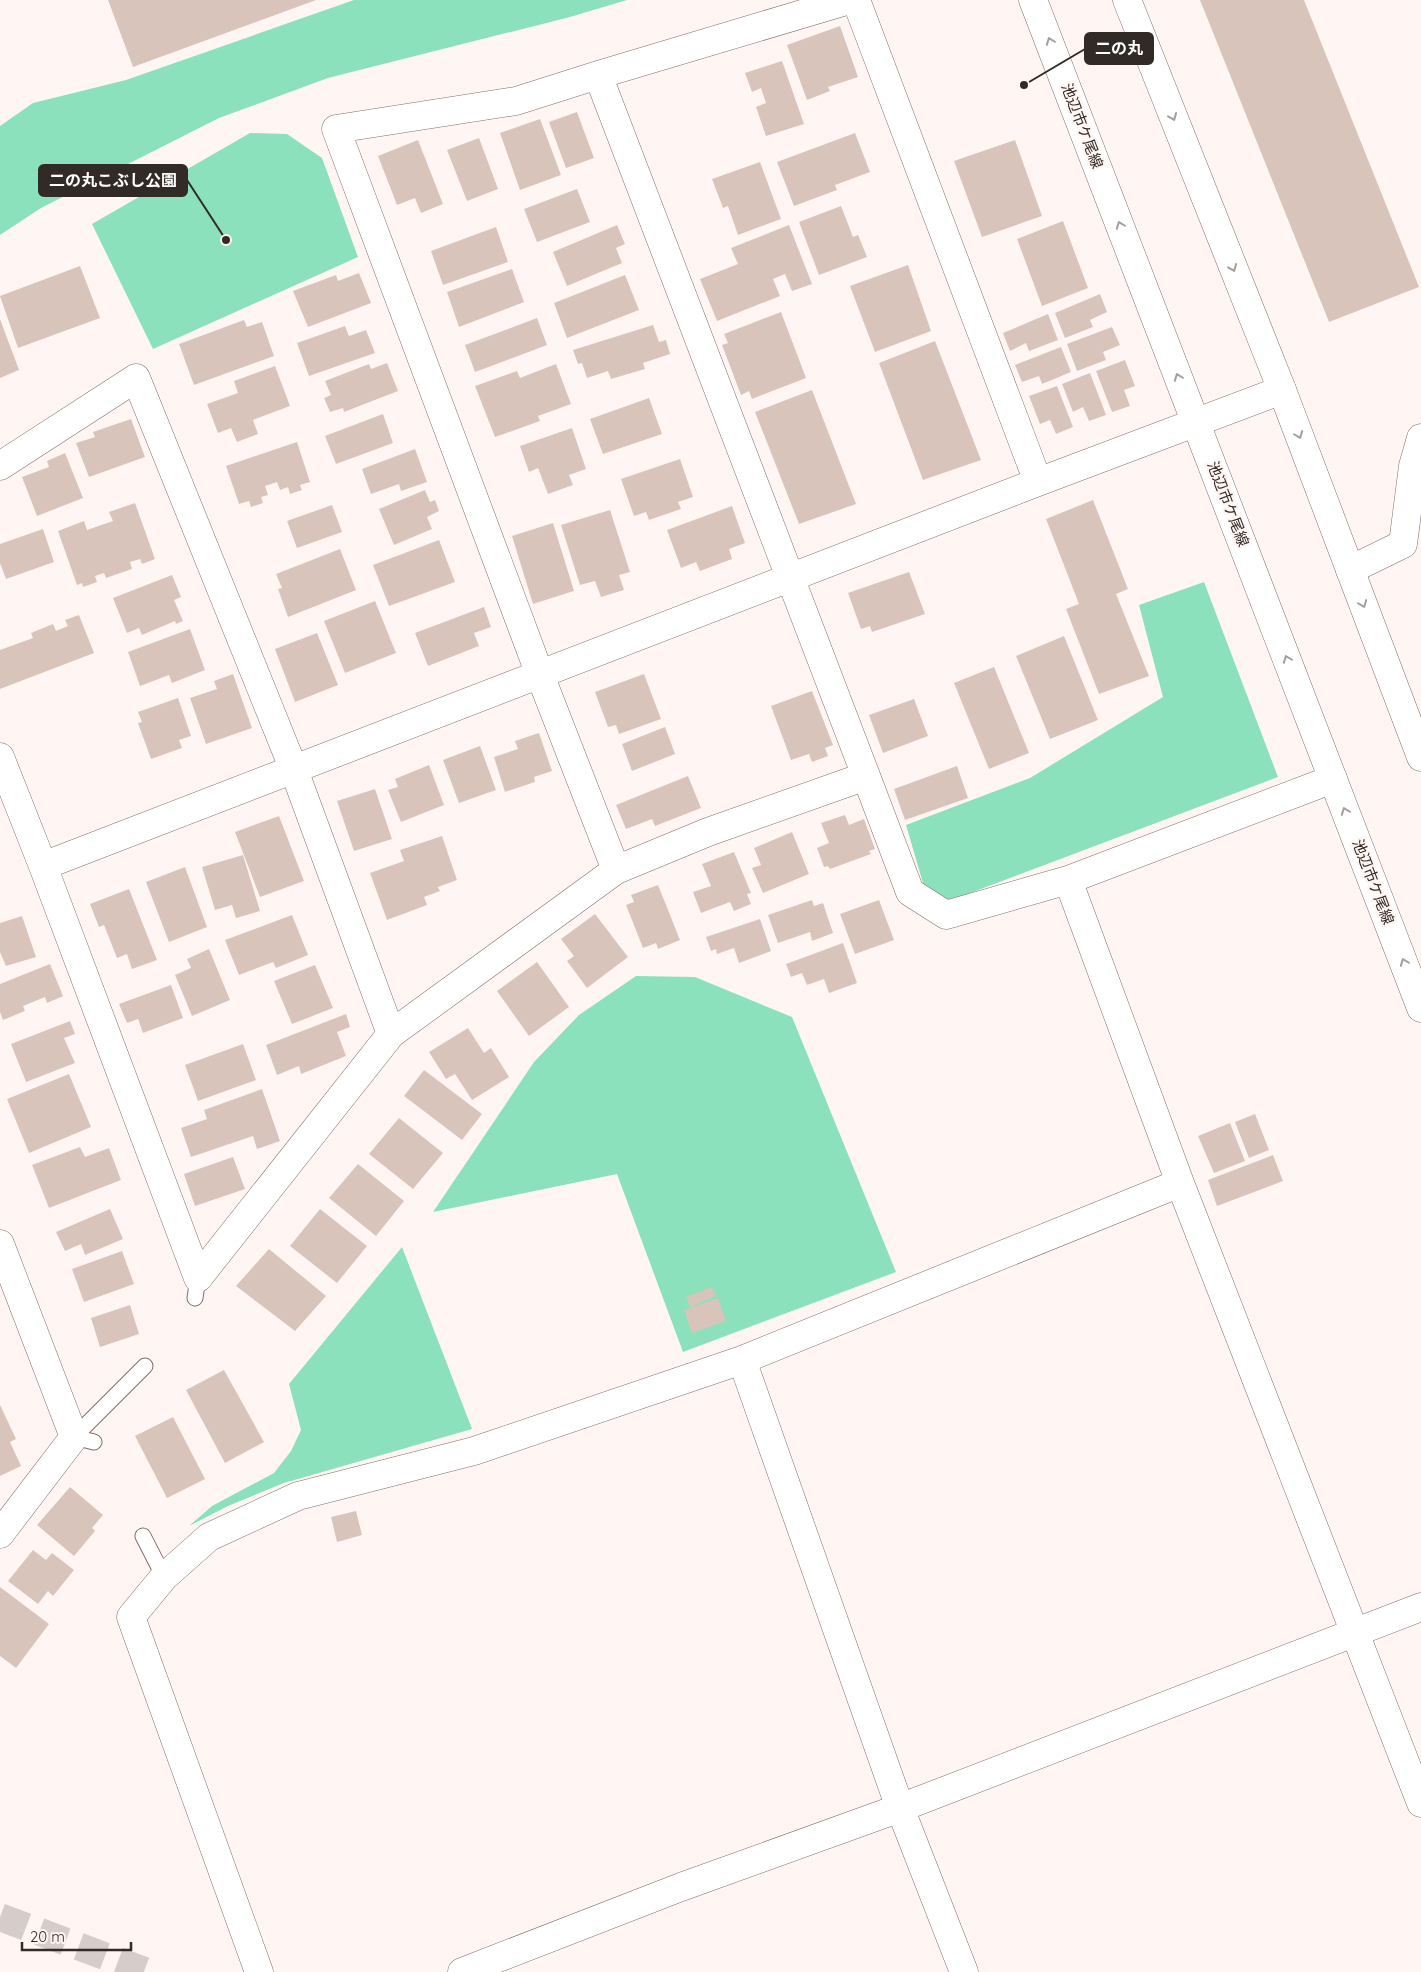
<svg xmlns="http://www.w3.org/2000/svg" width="1421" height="1972" font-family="Quicksand,'Noto Sans JP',sans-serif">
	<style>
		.green { fill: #8ae1bb }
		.building { fill: #d9c4bc }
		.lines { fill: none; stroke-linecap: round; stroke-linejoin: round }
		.highway-tunnel { stroke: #d6cdca; stroke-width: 28; stroke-dasharray: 28 14; stroke-linecap: butt }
		.lane-casing { stroke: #826f67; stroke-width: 17 }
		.street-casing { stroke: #826f67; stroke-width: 29 }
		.secondary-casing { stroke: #826f67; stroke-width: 29 }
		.lane { stroke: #fff; stroke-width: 15 }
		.street { stroke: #fff; stroke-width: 28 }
		.secondary { stroke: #fff; stroke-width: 28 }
		.oneway { stroke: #a39f9d }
		.labels { text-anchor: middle; stroke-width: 5; stroke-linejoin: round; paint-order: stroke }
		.street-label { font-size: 15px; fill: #322a26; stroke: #fff6f3 }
		.leader { fill: none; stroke: #322a26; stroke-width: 2 }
		.callout-dot { fill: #322a26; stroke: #fff6f3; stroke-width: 2 }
		.callout { fill: #322a26; stroke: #322a26; stroke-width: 2 }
		.callout-label { font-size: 16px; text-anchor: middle; font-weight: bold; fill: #fff }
	</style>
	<rect width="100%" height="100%" fill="#fff6f3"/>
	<path class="green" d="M354,0h273l-57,17 -242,61 -109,40 -178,90 -41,27v-109l33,-23 93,-23z
		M250,133l37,1 35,24 36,99 -205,92 -61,-125z
		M1204,582l74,195 -329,124 -24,-11 -19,-65 124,-47 133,-81 -24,-92z
		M636,976l59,1 97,40 104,255 -213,80 -66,-178 -184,38 101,-150 45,-47z
		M402,1247l70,182 -188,54 -56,23 -39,20 23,-20 62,-33 17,-22 10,-21 -12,-46z"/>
	<path class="building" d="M108,0h208l-183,67z
		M1200,0h104l115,287 -90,35z
		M840,26l18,51 -30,10 2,4 -23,9 -20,-55z
		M782,61l22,63 -38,12 -10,-29 10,-4 -5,-15 -9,4 -7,-19z
		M577,112l17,46 -28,10 -17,-46z
		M540,119l21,56 -41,15 -20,-57z
		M855,133l15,39 -35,13 2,5 -43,16 -17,-44z
		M479,138l19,51 -31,12 -20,-51z
		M418,140l25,64 -22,9 -6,-15 -18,7 -19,-49z
		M1015,140l27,76 -60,21 -28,-76z
		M760,162l21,57 -43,16 -10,-29 -5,2 -11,-29z
		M577,189l13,33 -53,20 -13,-33z
		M841,206l12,31 5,-2 9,22 -48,18 -20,-53z
		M1063,221l25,67 -46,18 -25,-67z
		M617,225l8,19 -9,4 6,15 -55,23 -14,-34z
		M789,225l23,59 -20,7 -7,-17 -12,5 7,17 -63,25 -17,-42 38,-15 -7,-16z
		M496,227l12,35 -65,23 -12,-34z
		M908,265l23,66 -56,21 -25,-66z
		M80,266l20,52 -82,30 -18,-52z
		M512,269l12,33 -65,25 -12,-35z
		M359,273l12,30 -63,24 -15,-36 43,-16 2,6z
		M625,275l14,35 -72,28 -13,-35z
		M1100,294l7,18 -17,8 3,7 -28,11 -10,-25z
		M781,312l25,66 -54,21 -3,-8 -8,4 -19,-50 6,-2 -4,-9z
		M1048,314l10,26 -29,11 -3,-8 -16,8 -7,-18z
		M537,318l10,27 -72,27 -10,-27z
		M0,319l19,51 -19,8z
		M244,320l3,7 15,-5 12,34 -80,29 -15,-41z
		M653,325l6,17 7,-2 4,14 -27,9 2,6 -34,10 -3,-8 -21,7 -5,-15 -4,1 -5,-14z
		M345,326l4,10 17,-6 9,23 -66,23 -12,-33z
		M1112,327l8,18 -17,7 3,8 -29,11 -10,-27z
		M935,341l46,119 -58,20 -44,-117z
		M1061,347l10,25 -29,12 -3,-8 -17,6 -7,-17z
		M1125,360l10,26 -11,4 6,16 -18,6 -16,-41z
		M387,363l11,28 -54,21 -1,-4 -13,4 -6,-14 7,-3 -6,-14 44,-17 2,5z
		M556,364l15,40 -33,12 2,5 -45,16 -20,-51 42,-15 3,7z
		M275,366l15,40 -37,14 5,14 -21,8 -6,-14 -13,5 -11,-29 31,-11 -4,-12z
		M1090,373l16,42 -17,6 -6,-14 -10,5 -11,-28z
		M1057,386l16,41 -17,7 -6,-14 -10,4 -11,-28z
		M812,390l44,114 -57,20 -44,-112z
		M649,398l13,36 -59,20 -13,-35z
		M383,414l10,29 -57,21 -11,-28z
		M131,419l14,38 -56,20 -13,-34 19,-6 -2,-5z
		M572,428l14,41 -17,6 4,10 -25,9 -10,-26 -9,4 -9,-26z
		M297,442l13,40 -10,3 2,5 -12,4 -2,-7 -8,3 -3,-8 -12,4 3,9 -7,2 2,6 -12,4 -2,-6 -10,3 -13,-38z
		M415,449l12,33 -26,9 -2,-7 -28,10 -9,-25z
		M65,453l18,45 -46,18 -15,-39 27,-10 -2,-6z
		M680,459l13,38 -15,5 3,7 -32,11 -3,-8 -12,4 -13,-37z
		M425,490l5,12 5,-2 4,11 -12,6 5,12 -38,16 -15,-36z
		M1093,500l35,89 -12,5 33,82 -50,18 -33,-85 13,-5 -33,-85z
		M135,503l20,56 -13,5 -2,-5 -10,3 2,7 -26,9 -2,-5 -9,3 2,6 -14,5 -1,-4 -5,2 -19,-54 26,-10 3,9 26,-9 -4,-9z
		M332,505l10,27 -45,16 -10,-27z
		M732,506l13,37 -16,6 3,10 -32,12 -4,-9 -15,6 -14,-38z
		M610,510l20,62 -11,3 5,15 -23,7 -6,-16 -15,4 -19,-60z
		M553,523l21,68 -41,13 -21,-68z
		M43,529l11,33 -48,17 -6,-16v-19z
		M439,540l16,42 -66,24 -16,-41z
		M340,549l16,41 -68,27 -10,-28 4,-1 -6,-14z
		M909,572l16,42 -53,18 -2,-6 -9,3 -13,-36z
		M172,575l9,22 -7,3 9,21 -7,3 -1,-3 -33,14 -3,-7 -12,5 -14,-35z
		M375,601l21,52 -51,20 -21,-52z
		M484,607l7,20 -17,6 5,13 -51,20 -13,-33z
		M79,615l15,38 -94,36v-39l33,-12 -2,-5 22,-9 3,7 12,-5 -3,-6z
		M190,629l15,41 -33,13 -3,-8 -29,11 -12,-34z
		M317,633l21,52 -43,17 -20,-53z
		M1064,636l34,84 -48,19 -34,-83z
		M994,667l35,86 -40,16 -35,-86z
		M233,674l19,54 -46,16 -16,-46 27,-9 -3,-8z
		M644,674l17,45 -42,15 -3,-9 -8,2 -13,-35z
		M812,691l21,54 -8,3 3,8 -16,6 -3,-8 -18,6 -20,-54z
		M178,698l13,38 -12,4 3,8 -31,11 -13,-36 4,-1 -4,-10z
		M914,699l14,37 -45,17 -14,-38z
		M665,727l10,27 -43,17 -10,-27z
		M539,733l13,38 -18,6 1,5 -30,10 -11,-35 24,-8 -3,-8z
		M480,746l16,44 -37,13 -16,-43z
		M429,765l15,40 -43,17 -13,-32 10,-3 -3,-8z
		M957,766l11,32 -63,22 -11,-31z
		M688,776l13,32 -46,18 -3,-7 -26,10 -10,-24z
		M375,789l17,50 -38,12 -17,-50z
		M845,815l4,10 15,-6 11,30 -6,2 2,3 -41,15 -2,-3 -4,1 -7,-19 12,-5 -8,-20z
		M279,816l25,65 -44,16 -25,-65z
		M792,832l17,42 -46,19 -11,-25 9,-3 -7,-17z
		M442,836l15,44 -19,7 2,4 -16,6 3,8 -40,15 -17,-47 34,-12 -4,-11z
		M734,852l17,41 -4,1 4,10 -17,7 -4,-9 -29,11 -8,-21 18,-6 -9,-22z
		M243,855l17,56 -24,7 -4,-13 -17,5 -13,-43z
		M185,867l22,60 -38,15 -23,-60z
		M658,885l22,55 -22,9 -2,-6 -13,5 -17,-43 8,-3 -3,-7z
		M129,889l28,71 -25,9 -5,-15 -10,4 -13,-33 -5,2 -9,-23z
		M812,900l2,6 9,-3 10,30 -21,8 -2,-9 -32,11 -10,-28z
		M879,900l15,40 -39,14 -15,-40z
		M595,914l33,43 -41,31 -20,-27 7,-5 -13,-17z
		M292,915l16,40 -32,13 -3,-6 -34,13 -14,-35z
		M22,916l14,41 -30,9 -6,-14v-29z
		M760,919l11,32 -32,12 -5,-15 -17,6 -1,-5 -5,2 -5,-14z
		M843,943l14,40 -28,10 -5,-14 -17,6 -5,-12 -11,4 -5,-13z
		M209,949l21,51 -38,16 -17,-41 16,-7 -4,-9z
		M537,962l32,45 -40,29 -32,-45z
		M50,964l13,32 -16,7 -2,-6 -22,9 2,5 -22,9 -3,-8v-28z
		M315,965l18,43 -41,16 -18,-43z
		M171,985l12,33 -40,15 -5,-14 -11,4 -8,-19z
		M346,1014l4,13 -13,5 9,24 -45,18 -2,-8 -22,9 -11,-30z
		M70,1021l5,13 -11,4 11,25 -49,19 -15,-38z
		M468,1028l16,25 7,-5 18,29 -37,23 -17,-26 -9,5 -17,-27z
		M243,1044l13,36 -58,21 -13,-36z
		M424,1070l58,44 -20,26 -58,-44z
		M69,1074l22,53 -62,26 -22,-54z
		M262,1089l18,52 -23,8 -4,-13 -62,21 -10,-29 26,-9 -3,-9z
		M1255,1114l14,36 -20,8 -14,-36z
		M399,1118l44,35 -30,36 -44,-35z
		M1230,1123l15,38 -31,12 -16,-37z
		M80,1147l5,10 24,-9 12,32 -72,28 -17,-43z
		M1273,1155l10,26 -66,25 -9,-26z
		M233,1157l12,32 -50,17 -11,-32z
		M358,1164l46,37 -28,35 -47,-38z
		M110,1209l13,30 -38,16 -4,-11 -16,7 -9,-19z
		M320,1209l47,37 -30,37 -47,-37z
		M269,1249l57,47 -31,35 -59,-45z
		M122,1251l12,33 -50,18 -12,-33z
		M712,1287l4,9 -26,11 -4,-10z
		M718,1298l8,23 -34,12 -8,-23z
		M130,1305l9,29 -39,13 -9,-29z
		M224,1370l40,72 -39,21 -39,-73z
		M0,1405l16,34 -6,3 11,24 -21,10z
		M173,1417l32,62 -38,19 -32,-62z
		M70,1487l33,28 -11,13 3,3 -21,25 -37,-31z
		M356,1511l6,24 -25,7 -6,-25z
		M33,1550l13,10 6,-7 22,17 -21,26 -5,-5 -10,13 -30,-23z
		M0,1587l49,37 -33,44 -16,-12z"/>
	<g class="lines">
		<path class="highway-tunnel" d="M0,1917l147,55"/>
		<defs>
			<path id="lane" d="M195,1298l3,-20
				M74,1437l71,-71
				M74,1437l20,5
				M143,1536l21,41"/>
			<path id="street" d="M856,0l182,482
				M0,466l136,-88 158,392 97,264
				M1350,570l53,-26 10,-78 8,-28
				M0,757l43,109 155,412 193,-244 225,-164 92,-38 158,-56 -268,-701
				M866,776l44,116 36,23 122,-35
				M1333,779l-265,101 112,303 241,620
				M43,866l995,-384 244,-92
				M616,870l-76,-195 -204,-546 180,-28 82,-26 251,-75
				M0,1244l74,193 -74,97
				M742,1360l158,448 64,164
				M259,1972l-128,-355 33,-40 45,-40 89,-41 176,-45 268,-91 438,-177"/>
			<path id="secondary" d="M1033,0l388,1008
				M1127,0l155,390 139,367
				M462,1972l219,-85 219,-79 521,-201"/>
		</defs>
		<use href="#lane" class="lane-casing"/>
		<use href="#street" class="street-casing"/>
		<use href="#secondary" class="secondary-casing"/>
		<use href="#lane" class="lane"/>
		<use href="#street" class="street"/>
		<use href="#secondary" class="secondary"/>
	</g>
	<defs><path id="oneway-chevron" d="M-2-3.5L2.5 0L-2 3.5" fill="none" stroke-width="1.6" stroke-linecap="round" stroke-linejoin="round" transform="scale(1.25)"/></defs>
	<g class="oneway">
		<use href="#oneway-chevron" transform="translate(1050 41) rotate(-111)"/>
		<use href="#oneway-chevron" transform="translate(1173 117) rotate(68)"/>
		<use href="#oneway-chevron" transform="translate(1120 225) rotate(-111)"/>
		<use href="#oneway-chevron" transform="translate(1233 268) rotate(68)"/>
		<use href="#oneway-chevron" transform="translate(1178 377) rotate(-111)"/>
		<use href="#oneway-chevron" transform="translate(1299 435) rotate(69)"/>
		<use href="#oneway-chevron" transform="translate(1363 604) rotate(69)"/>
		<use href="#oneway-chevron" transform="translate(1287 659) rotate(-111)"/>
		<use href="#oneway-chevron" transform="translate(1345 811) rotate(-111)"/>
		<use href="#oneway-chevron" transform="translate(1404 962) rotate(-111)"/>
	</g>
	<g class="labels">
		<g class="street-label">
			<text transform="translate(1082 126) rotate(69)" y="5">池辺市ケ尾線</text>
			<text transform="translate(1228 504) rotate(69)" y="5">池辺市ケ尾線</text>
			<text transform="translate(1373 882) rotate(69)" y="5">池辺市ケ尾線</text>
		</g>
	</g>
	<path class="leader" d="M1024 85L1085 49M226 240L187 180"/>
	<g class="callout-dot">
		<circle cx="1024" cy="85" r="5"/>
		<circle cx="226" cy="240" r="5"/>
	</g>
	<g class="callout">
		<rect x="1085" y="33" width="68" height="31" rx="5"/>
		<rect x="39" y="165" width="148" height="31" rx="5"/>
	</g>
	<g class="callout-label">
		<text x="1119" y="54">二の丸</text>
		<text x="113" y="186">二の丸こぶし公園</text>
	</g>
	<path d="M22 1942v8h109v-8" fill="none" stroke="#322a26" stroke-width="2.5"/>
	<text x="30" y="1942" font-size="15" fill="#322a26" stroke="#fff6f3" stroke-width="4" paint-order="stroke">20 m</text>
</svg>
